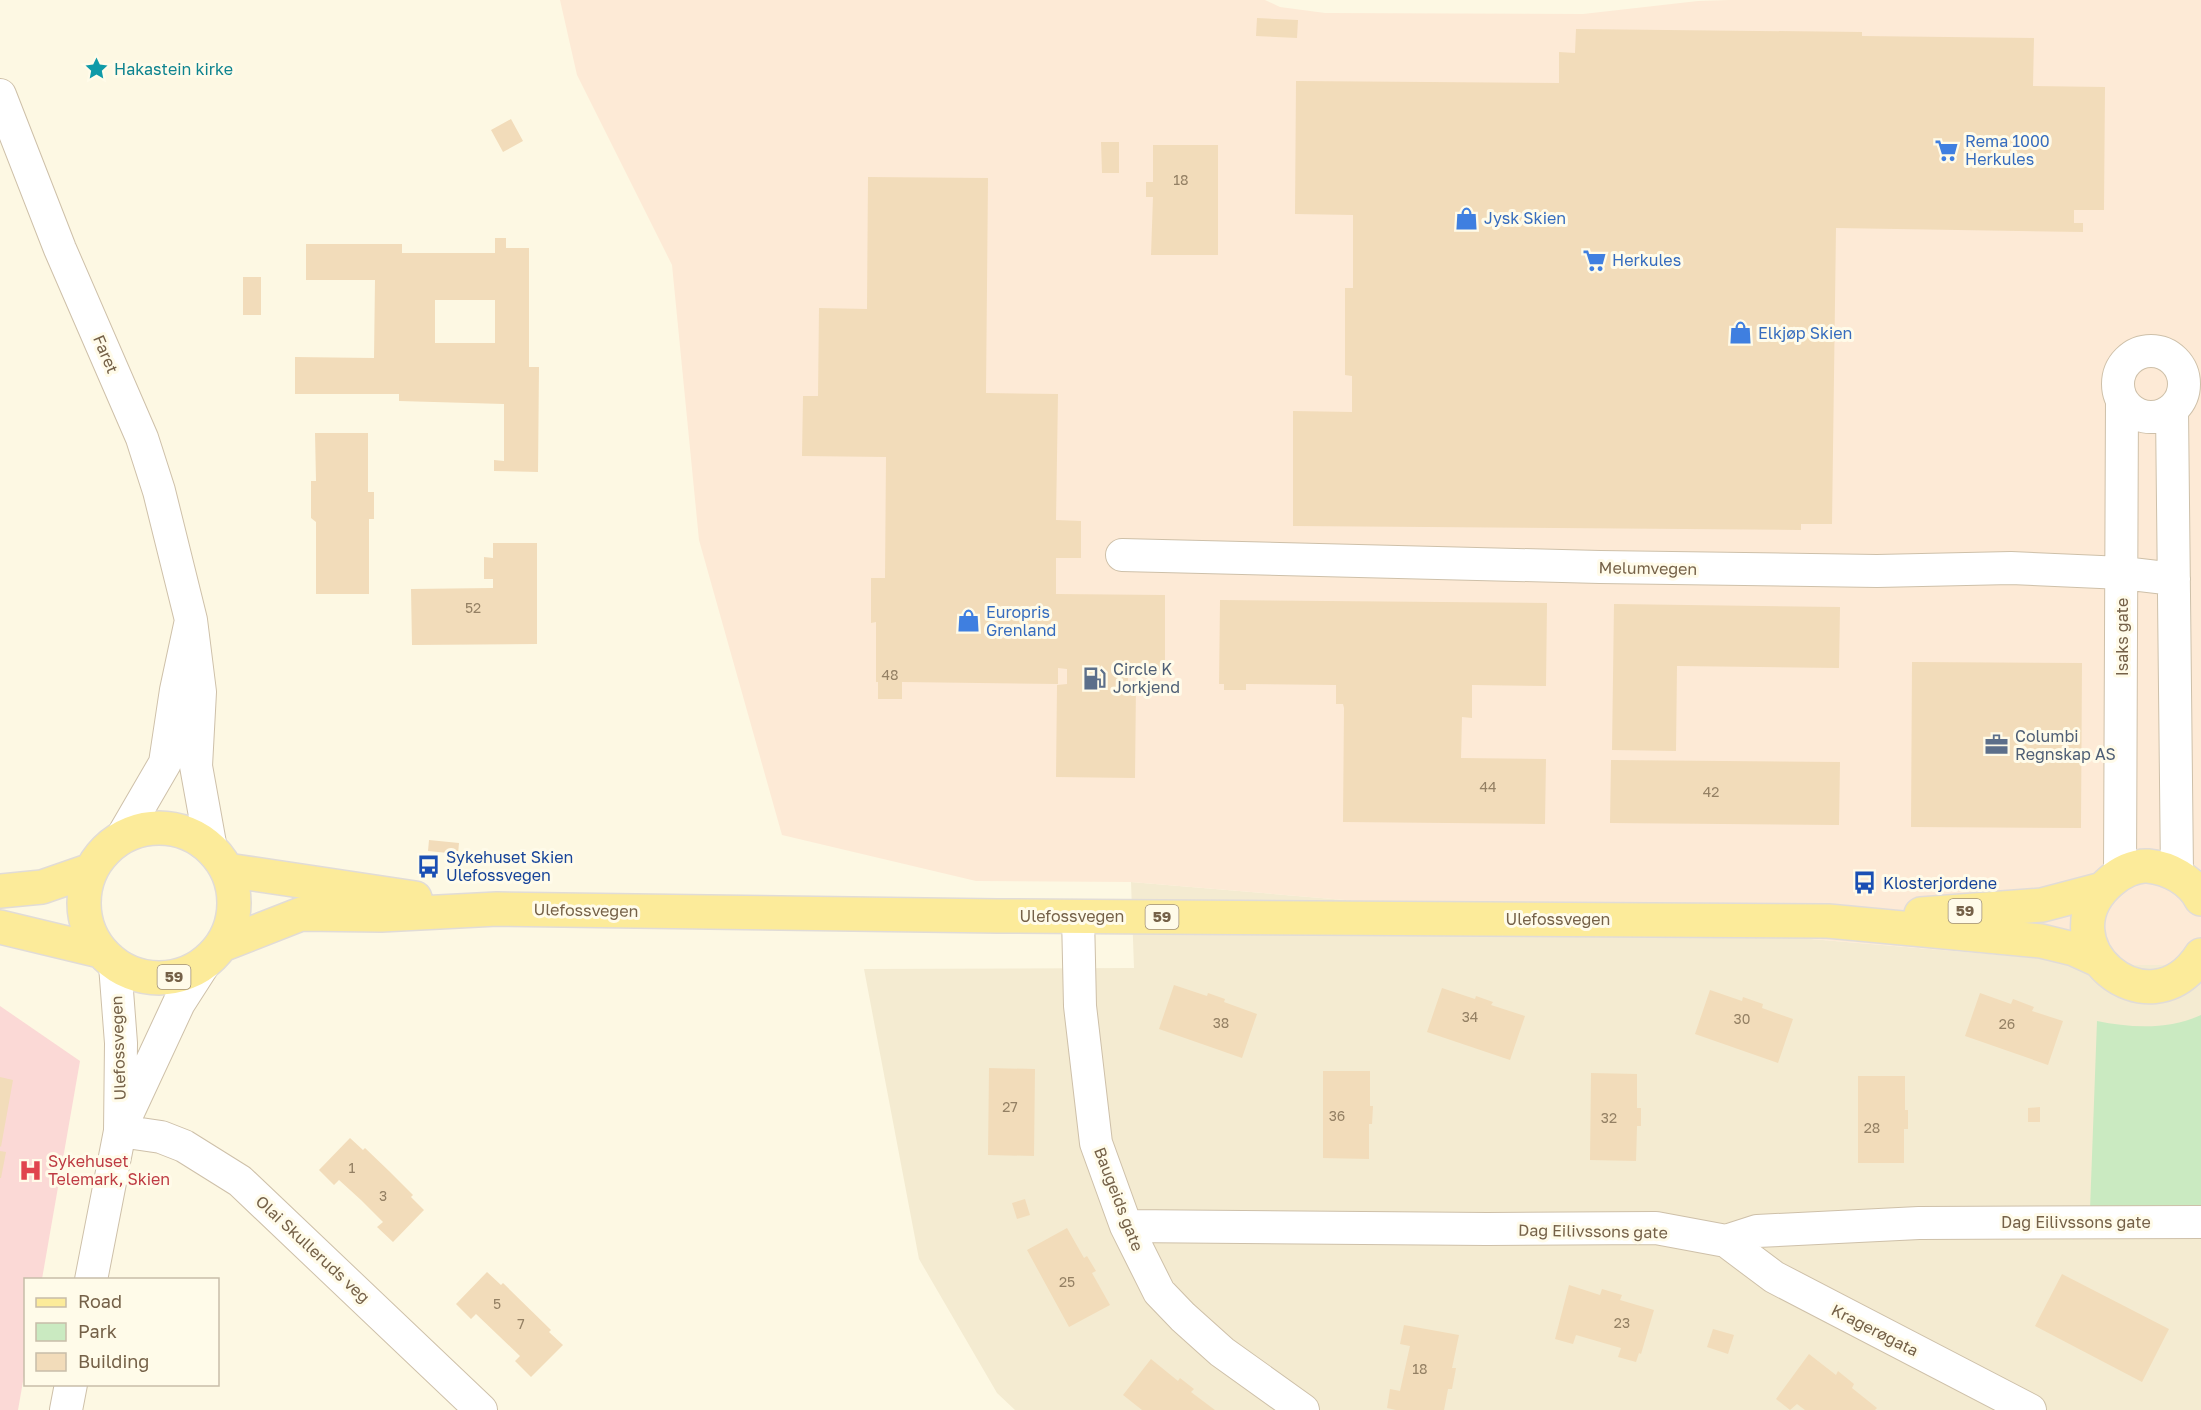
<svg xmlns="http://www.w3.org/2000/svg" width="2201" height="1410" font-family="'Golos Text',sans-serif">
	<style>
		.residential { fill: #f4ebd1 }
		.commercial { fill: #fdead6 }
		.medical { fill: #fbd9d6 }
		.green { fill: #caeac1 }
		.building { fill: #f2dcba; fill-rule: evenodd }
		.lines { fill: none; stroke-linecap: round; stroke-linejoin: round }
		.street-casing { stroke: #cec0a9; stroke-width: 34 }
		.primary-casing { stroke: #e1dcd7; stroke-width: 36 }
		.street { stroke: #fff; stroke-width: 32 }
		.primary { stroke: #fceb9a; stroke-width: 33 }
		.labels { text-anchor: middle; stroke-width: 6; stroke-linejoin: round; paint-order: stroke }
		.number-label { font-size: 14px; fill: #948064 }
		.shield { fill: #fffbe9; stroke: #9e8f78; stroke-width: 1.5 }
		.shield-label { font-size: 15px; font-weight: bold; fill: #756148 }
		.culture-label { font-size: 16px; fill: #0d838f; stroke: #fffbe9; text-anchor: start }
		.shop-label { font-size: 16px; fill: #366cbe; stroke: #fffbe9; text-anchor: start }
		.street-label { font-size: 16px; fill: #756148; stroke: #fffbe9 }
		.service-label { font-size: 16px; fill: #4e5e75; stroke: #fffbe9; text-anchor: start }
		.transit-label { font-size: 16px; fill: #164399; stroke: #fffbe9; text-anchor: start }
		.health-label { font-size: 16px; fill: #be3a42; stroke: #fffbe9; text-anchor: start }
	</style>
	<rect width="100%" height="100%" fill="#fdf8e3"/>
	<path class="residential" d="M1131,882l988,83h82v445h-1186l-18,-17 -78,-134 -55,-290 270,-1z"/>
	<path class="commercial" d="M560,0h705l15,7 45,6 258,1 115,-13 31,-1h472v965h-82l-988,-83 -155,-1 -194,-46 -83,-295 -27,-275 -95,-190z"/>
	<path class="medical" d="M0,1006l80,55 -38,218 -16,1 -1,90 -7,40h-18z"/>
	<path class="green" d="M2201,1015v207l-111,-12 7,-189c34,7 72,9 104,-6z"/>
	<path class="building" d="M1257,18l41,2 -1,18 -41,-2z
		M1576,29l286,3v4l172,2 -1,48 72,1 -1,123h-30v13h9v9l-247,-4 -4,296h-31v6l-508,-4v-115l59,1v-36l-7,-1v-87h8v-73l-58,-1 1,-133 263,2v-31l16,1z
		M511,119l12,22 -20,11 -12,-22z
		M1101,142h18v31h-17z
		M1153,145h65v110h-67l2,-58h-7v-15h7z
		M868,177l120,1 -2,215 72,1 -2,126 25,1v37h-25v36l109,1v76l-37,-1v15h8l-1,93 -79,-1 1,-92 10,-1v-15l-9,-1v16l-156,-2v17h-24v-17h-2v-60l-5,1v-45h14l1,-121 -84,-1 1,-60h15l1,-88 48,1z
		M495,238h11v10h23v119h10l-1,105 -44,-1v-11l10,1v-57l-105,-3v-7h-104v-37l79,1 1,-78h-69v-36h96v9h93zM435,300h60v43h-60z
		M243,277h18v38h-18z
		M315,433h53v59h6v27h-5v75h-53v-72l-5,-4v-37h5z
		M493,543h44v101l-125,1 -1,-56 82,-1v-9h-9v-22l9,1z
		M1220,600l327,3 -1,83 -74,-1v33l-10,-1 -1,41 85,1 -1,65 -202,-2 1,-114 -1,-4h-7v-19l-90,-1v6h-22v-6h-5z
		M1614,604l226,3 -1,61 -162,-2 -1,85 -64,-1z
		M1912,662l170,1 -1,165 -170,-1z
		M1611,760l229,2 -1,63 -229,-2z
		M429,840l30,3 -1,11 -30,-3z
		M1174,985l33,11 1,-3 17,6 -1,3 33,12 -15,44 -83,-29z
		M1442,988l33,11 1,-3 17,6 -2,3 34,11 -15,44 -83,-28z
		M1710,990l32,11 1,-4 20,7 -1,4 31,11 -15,44 -83,-29z
		M1980,993l31,11 2,-5 21,8 -2,4 31,10 -15,44 -83,-29z
		M989,1068l46,1 -1,87 -46,-1z
		M1323,1071h47v35h3l-1,18h-3v35l-46,-1z
		M1591,1073l46,1v34h4v18h-4l-1,35 -46,-1z
		M1858,1076h47v34h3v19h-4v34h-46z
		M0,1077l13,3 -12,67 -1,-1z
		M2040,1107v15h-12v-14z
		M350,1138l13,12 2,-2 24,23 24,24 -2,2 13,13 -31,32 -16,-15 6,-5 -22,-22 -22,-20 -5,5 -15,-15z
		M0,1151l6,1 -5,26h-1z
		M1025,1199l5,16 -13,4 -5,-16z
		M1067,1228l17,30 3,-2 9,15 -4,2 18,32 -41,22 -42,-77z
		M487,1272l14,13 2,-2 48,47 -2,2 14,13 -32,32 -16,-16 5,-5 -44,-42 -5,5 -15,-15z
		M2062,1274l107,55 -27,53 -107,-56z
		M1569,1285l31,10 2,-6 20,6 -2,5 34,10 -13,44 -2,-1 -3,9 -18,-5 3,-9 -45,-13 -3,9 -18,-5z
		M1404,1325l55,10 -7,33h4l-4,21h-4l-4,21h-48l-9,-2 3,-19 10,2 10,-45 -10,-2z
		M1713,1329l21,6 -6,19 -21,-7z
		M1809,1354l27,21 2,-4 16,13 -2,4 25,20 -2,2h-70l-8,-6 -7,6 -14,-11z
		M1151,1359l27,22 2,-3 14,11 -3,3 24,18h-73l-19,-15z"/>
	<g class="lines">
		<defs>
			<path id="street" d="M0,95l60,154 82,189 17,53 32,129
				M2118 384a33 33 0 1 1 66 0a33 33 0 1 1-66 0Z
				M2172,410l5,464
				M1122,555l478,12 277,4 134,-3 112,5 51,6
				M122,837l43,-74 11,-73 15,-70 9,72 -4,74 15,83
				M2120,872l2,-471
				M1078,916l2,90 16,137 30,83 33,66 24,25 39,35 81,58
				M125,1119l54,-116 25,-39
				M120,1131l41,6 23,9 56,35 241,229
				M1126,1226l361,3 169,-1 70,13 31,-10 162,-8 282,-1
				M1726,1241l48,36 256,133
				M91,1280l29,-149 1,-88 -6,-78
				M66,1410l5,-26"/>
			<path id="primary" d="M84 903a75 75 0 1 1 150 0a75 75 0 1 1-150 0Z
				M227,870l188,28
				M0,891l42,-4 49,-17
				M2201,899c-10,-19 -32,-31 -53,-33 -13,-1 -28,7 -37,15 -71,60 37,156 90,74
				M1921,914l121,-9 57,-15
				M0,927l100,24
				M222,945l79,-31 80,1 116,-6 501,7 830,5 213,20 33,8 22,10"/>
		</defs>
		<use href="#street" class="street-casing"/>
		<use href="#primary" class="primary-casing"/>
		<use href="#street" class="street"/>
		<use href="#primary" class="primary"/>
	</g>
	<defs>
		<symbol id="sight-bare" viewBox="-9 -9 18 18"><path d="M0-6L1.8-2.2L6-1.7L2.9 1.2L3.7 5.4L0 3.3L-3.7 5.4L-2.9 1.2L-6-1.7L-1.8-2.2Z" fill="#0f9aa8" stroke="#fffbe9" stroke-width="2.5" paint-order="stroke"/></symbol>
		<symbol id="supermarket-bare" viewBox="-9 -9 18 18"><path d="M-6-5.5h2.5l.6 2H6L4.5 2H-2.5L-4.4-4H-6ZM-1.5 3.2a1.3 1.3 0 1 0 .1 0ZM3 3.2a1.3 1.3 0 1 0 .1 0Z" fill="#3f7fe0" stroke="#fffbe9" stroke-width="2.5" paint-order="stroke"/></symbol>
		<symbol id="shop-bare" viewBox="-9 -9 18 18"><path d="M-5-2.5h2.3a2.7 3.5 0 0 1 5.4 0H5L5.5 6h-11ZM-1.5-2.5h3a1.5 2.3 0 0 0-3 0Z" fill="#3f7fe0" stroke="#fffbe9" stroke-width="2.5" paint-order="stroke"/></symbol>
		<symbol id="fuel-bare" viewBox="-9 -9 18 18"><path d="M-5.5-6h7V0h2V4h1.3V-2.5L3-4.5l.8-.8L6-3V5H2.5V1h-1V6h-7ZM-4.2-4.7v3.2H.2V-4.7Z" fill="#5c6f8a" stroke="#fffbe9" stroke-width="2.5" paint-order="stroke"/></symbol>
		<symbol id="office-bare" viewBox="-9 -9 18 18"><path d="M-6-3h4V-5.5h4V-3h4V5H-6ZM-1-4.5V-3h2v-1.5ZM-6 0V1H6V0Z" fill="#5c6f8a" stroke="#fffbe9" stroke-width="2.5" paint-order="stroke"/></symbol>
		<symbol id="bus-bare" viewBox="-9 -9 18 18"><path d="M-5-6H5V4H4V6H2V4H-2V6H-4V4H-5ZM-3.5-4V0h7V-4ZM-3.5 1.2v1.5H-2V1.2ZM2 1.2v1.5H3.5V1.2Z" fill="#1a4fb4" stroke="#fffbe9" stroke-width="2.5" paint-order="stroke"/></symbol>
		<symbol id="hospital-bare" viewBox="-9 -9 18 18"><path d="M-5-5h3v3.5h4V-5h3V5h-3V1.5h-4V5h-3Z" fill="#e0444e" stroke="#fffbe9" stroke-width="2.5" paint-order="stroke"/></symbol>
	</defs>
	<g fill-rule="evenodd">
		<use href="#sight-bare" x="80" y="52" width="33" height="33"/>
		<use href="#supermarket-bare" x="1930" y="134" width="33" height="33"/>
		<use href="#shop-bare" x="1450" y="202" width="33" height="33"/>
		<use href="#supermarket-bare" x="1578" y="244" width="33" height="33"/>
		<use href="#shop-bare" x="1724" y="316" width="33" height="33"/>
		<use href="#shop-bare" x="952" y="604" width="33" height="33"/>
		<use href="#fuel-bare" x="1078" y="662" width="33" height="33"/>
		<use href="#office-bare" x="1980" y="728" width="33" height="33"/>
		<use href="#bus-bare" x="412" y="850" width="33" height="33"/>
		<use href="#bus-bare" x="1848" y="866" width="33" height="33"/>
		<use href="#hospital-bare" x="14" y="1154" width="33" height="33"/>
	</g>
	<g class="labels">
		<g class="number-label">
			<text x="1181" y="185">18</text>
			<text x="473" y="613">52</text>
			<text x="890" y="680">48</text>
			<text x="1488" y="792">44</text>
			<text x="1711" y="797">42</text>
			<text x="1470" y="1022">34</text>
			<text x="1742" y="1024">30</text>
			<text x="1221" y="1028">38</text>
			<text x="2007" y="1029">26</text>
			<text x="1010" y="1112">27</text>
			<text x="1337" y="1121">36</text>
			<text x="1609" y="1123">32</text>
			<text x="1872" y="1133">28</text>
			<text x="352" y="1173">1</text>
			<text x="383" y="1201">3</text>
			<text x="1067" y="1287">25</text>
			<text x="497" y="1309">5</text>
			<text x="1622" y="1328">23</text>
			<text x="521" y="1329">7</text>
			<text x="1420" y="1374">18</text>
		</g>
		<g class="shield">
			<rect x="1948.5" y="899" width="33" height="24" rx="4.5"/>
			<rect x="1145.5" y="905" width="33" height="24" rx="4.5"/>
			<rect x="157.5" y="965" width="33" height="24" rx="4.5"/>
		</g>
		<g class="shield-label">
			<text x="1965" y="916">59</text>
			<text x="1162" y="922">59</text>
			<text x="174" y="982">59</text>
		</g>
		<g class="culture-label">
			<text x="114" y="75">Hakastein kirke</text>
		</g>
		<g class="shop-label">
			<text x="1965" y="147">Rema 1000<tspan x="1965" dy="18">Herkules</tspan></text>
			<text x="1484" y="224">Jysk Skien</text>
			<text x="1612" y="266">Herkules</text>
			<text x="1758" y="339">Elkjøp Skien</text>
			<text x="986" y="618">Europris<tspan x="986" dy="18">Grenland</tspan></text>
		</g>
		<g class="street-label">
			<text transform="translate(106 354) rotate(67)" y="6">Faret</text>
			<text transform="translate(1648 568) rotate(1)" y="6">Melumvegen</text>
			<text transform="translate(2122 637) rotate(-90)" y="6">Isaks gate</text>
			<text transform="translate(586 910) rotate(1)" y="6">Ulefossvegen</text>
			<text x="1072" y="922">Ulefossvegen</text>
			<text x="1558" y="925">Ulefossvegen</text>
			<text transform="translate(118 1048) rotate(-92)" y="6">Ulefossvegen</text>
			<text transform="translate(1119 1199) rotate(69)" y="6">Baugeids gate</text>
			<text x="2076" y="1228">Dag Eilivssons gate</text>
			<text transform="translate(1593 1231) rotate(1)" y="6">Dag Eilivssons gate</text>
			<text transform="translate(313 1249) rotate(43)" y="6">Olai Skulleruds veg</text>
			<text transform="translate(1875 1330) rotate(27)" y="6">Kragerøgata</text>
		</g>
		<g class="service-label">
			<text x="1113" y="675">Circle K<tspan x="1113" dy="18">Jorkjend</tspan></text>
			<text x="2015" y="742">Columbi<tspan x="2015" dy="18">Regnskap AS</tspan></text>
		</g>
		<g class="transit-label">
			<text x="446" y="863">Sykehuset Skien<tspan x="446" dy="18">Ulefossvegen</tspan></text>
			<text x="1883" y="889">Klosterjordene</text>
		</g>
		<g class="health-label">
			<text x="48" y="1167">Sykehuset<tspan x="48" dy="18">Telemark, Skien</tspan></text>
		</g>
	</g>
	<rect x="24" y="1278" width="195" height="108" fill="#fffbe9" stroke="#c8bda9" stroke-width="1.5"/>
	<rect x="36" y="1298" width="30" height="9" fill="#fceb9a" stroke="#c8bda9" stroke-width="1.5"/>
	<text x="78" y="1308" font-size="18" fill="#756148">Road</text>
	<rect x="36" y="1323" width="30" height="18" fill="#caeac1" stroke="#c8bda9" stroke-width="1.5"/>
	<text x="78" y="1338" font-size="18" fill="#756148">Park</text>
	<rect x="36" y="1353" width="30" height="18" fill="#f2dcba" stroke="#c8bda9" stroke-width="1.5"/>
	<text x="78" y="1368" font-size="18" fill="#756148">Building</text>
</svg>
